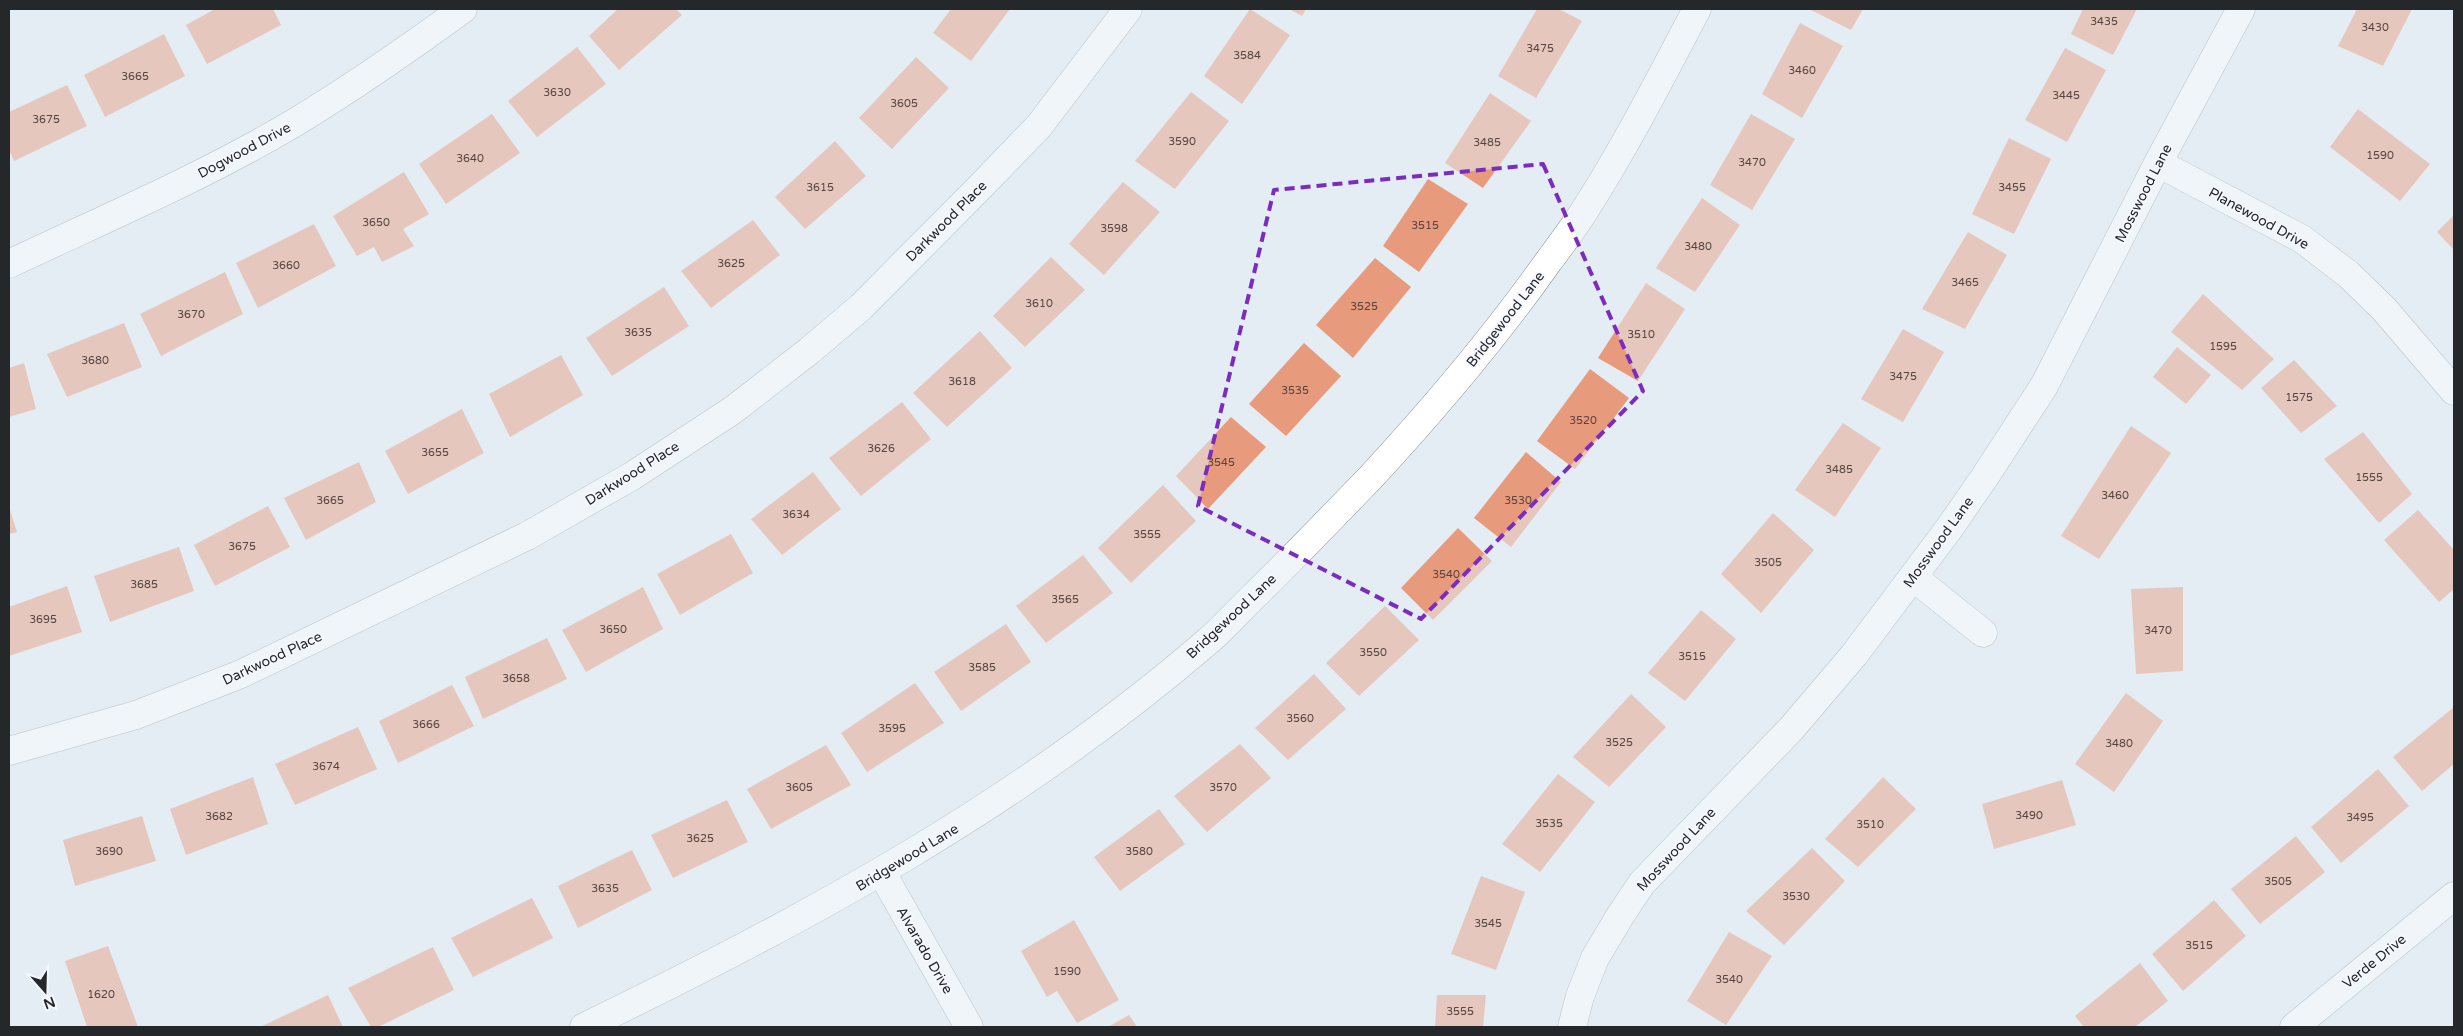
<svg xmlns="http://www.w3.org/2000/svg" width="2463" height="1036" font-family="'Varela Round',sans-serif">
	<style>
		.building { fill: #e89a7c }
		.lines { fill: none; stroke-linecap: round; stroke-linejoin: round }
		.minor-casing { stroke: #888f97; stroke-width: 29 }
		.tertiary-casing { stroke: #888f97; stroke-width: 29 }
		.minor { stroke: #fff; stroke-width: 28 }
		.tertiary { stroke: #fff; stroke-width: 28 }
		.marked { fill: none; stroke: #7b2cbf; stroke-width: 4; stroke-dasharray: 10 6; stroke-linejoin: round }
		.labels { text-anchor: middle; stroke-width: 4; stroke-linejoin: round; paint-order: stroke }
		.number-label { font-size: 11px; fill: #56443f }
		.street-label { font-size: 14px; fill: #25282b; stroke: #f4f8fe }
	</style>
	<rect width="100%" height="100%" fill="#e4ecf4"/>
	<path class="building" d="M215,9h58l8,16 -74,39 -21,-39z
		M618,9h58l6,6 -63,55 -30,-34z
		M951,9h59l-39,52 -38,-28z
		M1250,9l40,26 -48,69 -38,-28z
		M1289,9h17l-4,7z
		M1537,9h22l23,12 -46,77 -38,-22z
		M1809,9h54l-12,21z
		M2083,9h54l-24,46 -42,-21z
		M2357,9h55l-29,57 -45,-20z
		M1800,23l43,23 -41,72 -40,-24z
		M164,34l21,42 -80,41 -21,-42z
		M577,47l29,37 -69,53 -29,-36z
		M2065,48l41,22 -39,72 -42,-22z
		M916,57l33,31 -57,61 -33,-31z
		M67,85l20,41 -73,35 -5,-11v-38z
		M1191,92l38,29 -54,68 -40,-28z
		M1490,93l41,28 -48,67 -38,-25z
		M2358,109l72,55 -30,37 -70,-54z
		M492,114l28,39 -74,51 -27,-40z
		M1751,114l44,25 -43,71 -42,-25z
		M2009,138l42,21 -37,75 -42,-20z
		M835,141l31,35 -61,53 -30,-32z
		M404,172l25,42 -26,15 11,17 -32,16 -8,-15 -17,9 -24,-40z
		M1428,179l40,25 -49,68 -36,-26z
		M1123,182l37,30 -56,63 -35,-31z
		M1702,198l38,27 -45,67 -39,-24z
		M2454,215v35l-17,-18z
		M753,220l27,35 -69,53 -30,-37z
		M314,224l22,42 -78,42 -22,-45z
		M1968,232l39,23 -42,74 -43,-20z
		M1051,257l34,33 -60,57 -32,-31z
		M1375,258l36,29 -58,71 -37,-33z
		M225,272l18,42 -82,42 -21,-42z
		M1646,283l39,26 -47,72 -40,-23z
		M664,287l25,39 -77,50 -26,-38z
		M2203,294l71,65 -32,31 -71,-58z
		M124,323l18,44 -75,30 -20,-43z
		M1903,329l41,23 -41,70 -42,-23z
		M980,331l32,37 -65,59 -34,-34z
		M1304,343l37,33 -55,60 -37,-32z
		M2177,347l34,28 -25,29 -33,-27z
		M561,355l22,40 -73,42 -21,-43z
		M2294,360l43,46 -36,27 -40,-45z
		M24,363l12,46 -27,8v-49z
		M1590,369l39,29 -54,71 -38,-28z
		M902,402l29,37 -70,57 -32,-38z
		M462,409l22,44 -76,41 -23,-43z
		M1231,417l35,30 -58,62 -32,-33z
		M1843,423l38,25 -46,69 -40,-27z
		M2131,426l40,27 -72,106 -38,-23z
		M2363,432l49,62 -33,29 -55,-64z
		M1526,452l35,30 -50,65 -37,-29z
		M359,462l17,40 -70,38 -22,-42z
		M813,472l28,37 -59,46 -31,-36z
		M1163,485l33,36 -65,62 -33,-35z
		M268,506l22,41 -75,39 -21,-41z
		M9,507l8,25 -8,2z
		M2418,510l36,40v39l-15,13 -55,-62z
		M1773,513l41,37 -53,63 -40,-39z
		M1458,528l34,33 -59,59 -32,-32z
		M731,534l22,39 -73,42 -23,-41z
		M179,547l15,44 -84,31 -16,-46z
		M1083,555l30,38 -67,50 -30,-37z
		M67,586l15,46 -73,24v-49z
		M643,587l20,42 -77,43 -24,-42z
		M2183,587v84l-47,3 -5,-85z
		M1385,606l34,34 -60,56 -33,-33z
		M1701,610l35,29 -51,62 -37,-28z
		M1006,624l25,38 -70,49 -27,-39z
		M547,638l20,41 -84,40 -18,-42z
		M1314,674l32,35 -58,51 -33,-32z
		M915,683l29,40 -77,49 -26,-39z
		M452,685l22,41 -76,37 -19,-42z
		M2126,693l37,28 -49,71 -39,-28z
		M1631,694l35,33 -57,60 -36,-30z
		M2454,707v57l-32,27 -29,-34z
		M358,727l19,42 -82,36 -20,-41z
		M1240,744l31,34 -64,54 -33,-36z
		M826,745l25,40 -80,44 -24,-40z
		M2378,769l31,37 -68,57 -30,-36z
		M1558,774l37,28 -55,70 -38,-28z
		M253,777l15,47 -82,31 -16,-46z
		M1883,777l33,32 -58,58 -33,-28z
		M2062,780l14,45 -82,24 -12,-45z
		M727,800l21,42 -75,36 -22,-43z
		M1159,809l26,35 -65,47 -26,-34z
		M142,816l14,45 -81,25 -12,-46z
		M2296,836l29,36 -65,52 -29,-35z
		M1812,848l33,33 -61,64 -38,-34z
		M632,850l20,40 -74,38 -20,-42z
		M1481,876l44,16 -29,78 -45,-16z
		M532,898l21,40 -80,39 -22,-39z
		M2214,900l32,36 -63,55 -31,-37z
		M1074,920l45,80 -42,23 -20,-32 -10,6 -26,-46z
		M1729,932l43,24 -46,69 -39,-24z
		M108,946l30,81h-51l-22,-66z
		M433,947l21,43 -76,37h-7l-23,-39z
		M2140,963l28,38 -33,26h-51l-9,-11z
		M328,995l15,32h-83z
		M1437,995h49l-3,32h-48z
		M1129,1015l8,12h-29z"/>
	<g class="lines">
		<defs>
			<path id="minor" d="M2158,163l144,76 46,35 36,35 70,82
				M9,264c95,-45 194,-87 285,-141 58,-35 114,-74 169,-114
				M1913,577l70,56
				M9,751l127,-36 105,-41 286,-138 105,-60 101,-66 76,-59 52,-44 122,-123 56,-58 89,-117
				M882,873l87,154
				M584,1027c222,-107 435,-223 623,-385 18,-15 33,-33 50,-49 39,-38 76,-77 114,-116 63,-68 123,-139 177,-215 14,-19 28,-37 40,-57 40,-63 74,-130 109,-196
				M1572,1027l8,-31 15,-38 25,-42 22,-33 149,-154 63,-74 94,-125 36,-52 60,-92 114,-223 83,-154"/>
			<path id="tertiary" d="M2294,1027l160,-131"/>
		</defs>
		<use href="#minor" class="minor-casing"/>
		<use href="#tertiary" class="tertiary-casing"/>
		<use href="#minor" class="minor"/>
		<use href="#tertiary" class="tertiary"/>
	</g>
	<path d="M0 0H2463V1036H0ZM1543,164l100,227 -222,228 -223,-113 76,-316z" fill="#e4ecf4" fill-opacity=".55" fill-rule="evenodd"/>
	<path class="marked" d="M1543,164l100,227 -222,228 -223,-113 76,-316z"/>
	<g class="labels">
		<g class="number-label">
			<text x="2104" y="25">3435</text>
			<text x="2375" y="31">3430</text>
			<text x="1540" y="52">3475</text>
			<text x="1247" y="59">3584</text>
			<text x="1802" y="74">3460</text>
			<text x="135" y="80">3665</text>
			<text x="557" y="96">3630</text>
			<text x="2066" y="99">3445</text>
			<text x="904" y="107">3605</text>
			<text x="46" y="123">3675</text>
			<text x="1182" y="145">3590</text>
			<text x="1487" y="146">3485</text>
			<text x="2380" y="159">1590</text>
			<text x="470" y="162">3640</text>
			<text x="1752" y="166">3470</text>
			<text x="820" y="191">3615</text>
			<text x="2012" y="191">3455</text>
			<text x="376" y="226">3650</text>
			<text x="1425" y="229">3515</text>
			<text x="1114" y="232">3598</text>
			<text x="1698" y="250">3480</text>
			<text x="731" y="267">3625</text>
			<text x="286" y="269">3660</text>
			<text x="1965" y="286">3465</text>
			<text x="1039" y="307">3610</text>
			<text x="1364" y="310">3525</text>
			<text x="191" y="318">3670</text>
			<text x="638" y="336">3635</text>
			<text x="1641" y="338">3510</text>
			<text x="2223" y="350">1595</text>
			<text x="95" y="364">3680</text>
			<text x="1903" y="380">3475</text>
			<text x="962" y="385">3618</text>
			<text x="1295" y="394">3535</text>
			<text x="2299" y="401">1575</text>
			<text x="1583" y="424">3520</text>
			<text x="881" y="452">3626</text>
			<text x="435" y="456">3655</text>
			<text x="1221" y="466">3545</text>
			<text x="1839" y="473">3485</text>
			<text x="2369" y="481">1555</text>
			<text x="2115" y="499">3460</text>
			<text x="330" y="504">3665</text>
			<text x="1518" y="504">3530</text>
			<text x="796" y="518">3634</text>
			<text x="1147" y="538">3555</text>
			<text x="242" y="550">3675</text>
			<text x="1768" y="566">3505</text>
			<text x="1446" y="578">3540</text>
			<text x="144" y="588">3685</text>
			<text x="1065" y="603">3565</text>
			<text x="43" y="623">3695</text>
			<text x="613" y="633">3650</text>
			<text x="2158" y="634">3470</text>
			<text x="1373" y="656">3550</text>
			<text x="1692" y="660">3515</text>
			<text x="982" y="671">3585</text>
			<text x="516" y="682">3658</text>
			<text x="1300" y="722">3560</text>
			<text x="426" y="728">3666</text>
			<text x="892" y="732">3595</text>
			<text x="1619" y="746">3525</text>
			<text x="2119" y="747">3480</text>
			<text x="326" y="770">3674</text>
			<text x="799" y="791">3605</text>
			<text x="1223" y="791">3570</text>
			<text x="2029" y="819">3490</text>
			<text x="219" y="820">3682</text>
			<text x="2360" y="821">3495</text>
			<text x="1549" y="827">3535</text>
			<text x="1870" y="828">3510</text>
			<text x="700" y="842">3625</text>
			<text x="109" y="855">3690</text>
			<text x="1139" y="855">3580</text>
			<text x="2278" y="885">3505</text>
			<text x="605" y="892">3635</text>
			<text x="1796" y="900">3530</text>
			<text x="1488" y="927">3545</text>
			<text x="2199" y="949">3515</text>
			<text x="1067" y="975">1590</text>
			<text x="1729" y="983">3540</text>
			<text x="101" y="998">1620</text>
			<text x="1460" y="1015">3555</text>
		</g>
		<g class="street-label">
			<text transform="translate(244 150) rotate(-28)" y="5">Dogwood Drive</text>
			<text transform="translate(2143 193) rotate(-63)" y="5">Mosswood Lane</text>
			<text transform="translate(2259 218) rotate(29)" y="5">Planewood Drive</text>
			<text transform="translate(946 221) rotate(-45)" y="5">Darkwood Place</text>
			<text transform="translate(1505 319) rotate(-52)" y="5">Bridgewood Lane</text>
			<text transform="translate(632 473) rotate(-32)" y="5">Darkwood Place</text>
			<text transform="translate(1938 542) rotate(-54)" y="5">Mosswood Lane</text>
			<text transform="translate(1231 616) rotate(-43)" y="5">Bridgewood Lane</text>
			<text transform="translate(272 658) rotate(-25)" y="5">Darkwood Place</text>
			<text transform="translate(1676 849) rotate(-47)" y="5">Mosswood Lane</text>
			<text transform="translate(907 857) rotate(-31)" y="5">Bridgewood Lane</text>
			<text transform="translate(925 950) rotate(60)" y="5">Alvarado Drive</text>
			<text transform="translate(2374 961) rotate(-39)" y="5">Verde Drive</text>
		</g>
	</g>
	<rect width="2463" height="1036" fill="none" stroke="#25282b" stroke-width="20"/>
	<g transform="translate(45 991) rotate(160)" stroke="#f4f8fe" stroke-width="4" paint-order="stroke">
	<path d="M0-4L9 19L0 12L-9 19Z" fill="#25282b"/>
	<text y="-8" font-size="14" font-weight="bold" text-anchor="middle" fill="#25282b">N</text>
	</g>
</svg>
